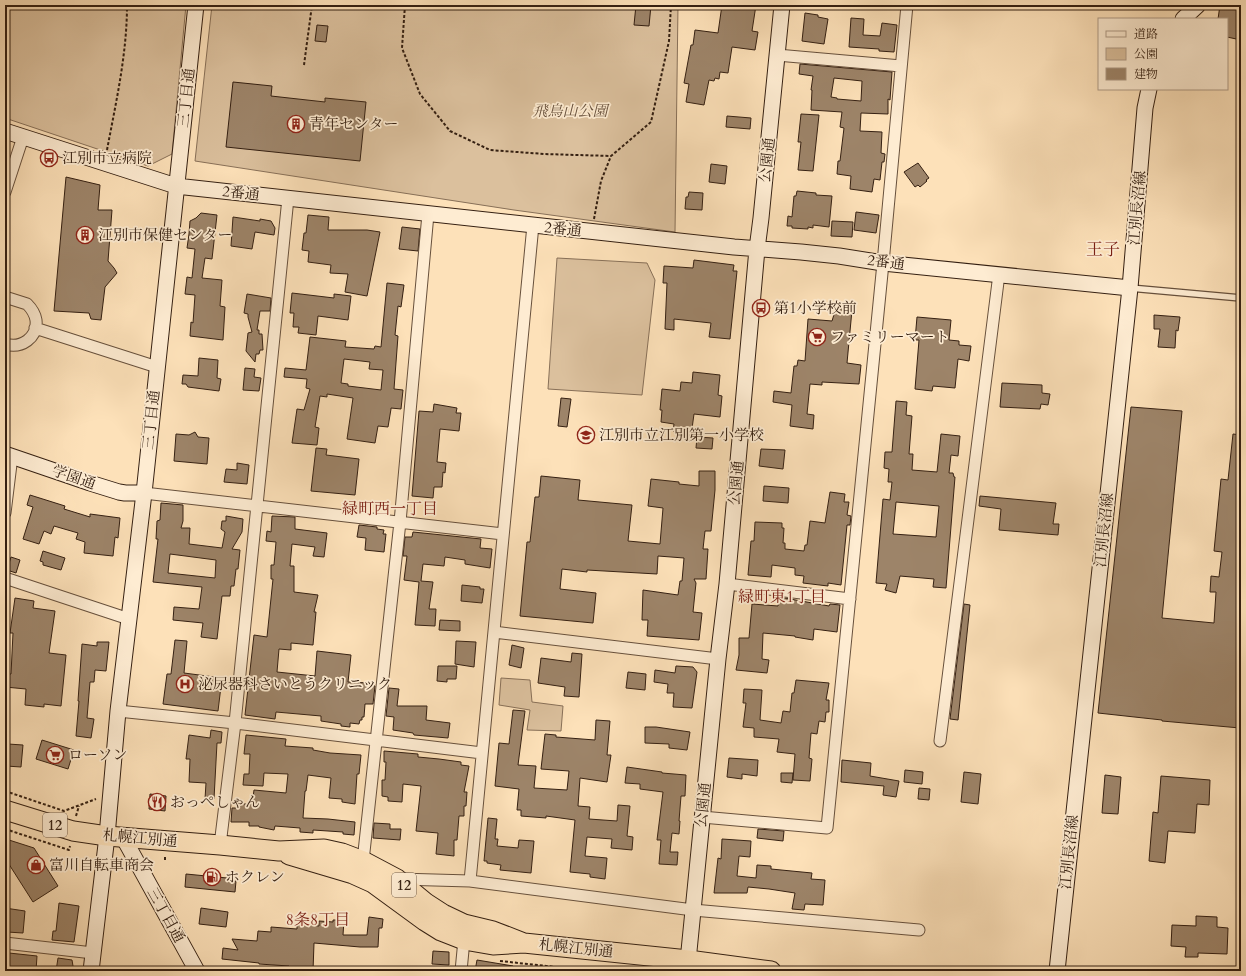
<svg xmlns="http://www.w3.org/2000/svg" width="1246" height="976" font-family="Cardo,'Noto Serif JP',serif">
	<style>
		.green { fill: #dbc09d; stroke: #887058 }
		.building { fill: #9d8469; stroke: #352012; fill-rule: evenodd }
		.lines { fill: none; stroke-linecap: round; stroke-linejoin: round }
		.lane-casing { stroke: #67503c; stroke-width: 8 }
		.street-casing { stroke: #67503c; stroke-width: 13 }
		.secondary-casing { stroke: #352012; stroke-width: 17 }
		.highway-casing { stroke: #352012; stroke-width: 21 }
		.path { stroke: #352012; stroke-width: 2; stroke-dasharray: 3 2; stroke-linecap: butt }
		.lane { stroke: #feecd2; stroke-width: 5.5 }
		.street { stroke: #feecd2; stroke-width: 11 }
		.secondary { stroke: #feecd2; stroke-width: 15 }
		.highway { stroke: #fde1b9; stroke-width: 19 }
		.labels { text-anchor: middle; stroke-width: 3.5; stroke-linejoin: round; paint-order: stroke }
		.shield { fill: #feecd2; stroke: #715d4c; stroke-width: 1 }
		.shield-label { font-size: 14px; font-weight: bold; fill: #352012 }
		.street-label { font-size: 15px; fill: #352012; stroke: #feecd2 }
		.park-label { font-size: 15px; font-style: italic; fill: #67503c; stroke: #feecd2 }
		.poi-label { font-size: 15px; fill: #352012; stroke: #feecd2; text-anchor: start }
		.neighbourhood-label { font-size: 16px; fill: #7a1f14; stroke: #feecd2 }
		.quarter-label { font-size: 17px; fill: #7a1f14; stroke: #feecd2 }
	</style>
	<rect width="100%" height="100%" fill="#fde1b9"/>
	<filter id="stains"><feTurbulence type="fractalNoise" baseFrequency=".005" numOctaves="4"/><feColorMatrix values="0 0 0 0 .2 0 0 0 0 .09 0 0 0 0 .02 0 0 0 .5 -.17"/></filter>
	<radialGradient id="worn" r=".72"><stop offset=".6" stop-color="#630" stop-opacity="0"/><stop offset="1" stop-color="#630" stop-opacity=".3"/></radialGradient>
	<path class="green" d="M5,5h181l-14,149 -24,12 -143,-48z
		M212,5h466l-3,227 -161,-22 -319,-49z
		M557,258l90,5 8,17 -13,115 -94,-6z
		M501,678l29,2 2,22 31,4 -2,25 -34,-1 3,-20 -31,-5z"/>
	<path class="building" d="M636,5h15l-2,21 -15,-1z
		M722,5h34l-4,26 6,1 -3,18 -23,-3 -4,26 -8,-1 -1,7 -4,-1 -1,3 -5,-1 -5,25 -18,-3 3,-18 -5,-1 7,-38h2l2,-15 23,3z
		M1220,5h21v35l-14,-3v-18h-9z
		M805,13l13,2v2l10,2 -4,25 -22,-3z
		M851,18l13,1 -1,16 17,1 2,-13 15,2 -3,27 -15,-1v-2l-30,-2z
		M317,25l11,1 -2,16 -11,-1z
		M800,64l92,8 -2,28 -2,-1v15l-27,-1 -1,18 22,1 -1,21 4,1 -1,8h-2l-2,18 -6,-1 -2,13 -22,-3 1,-13 -14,-2 1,-13h2l4,-33 -4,-1 2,-15 -31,-2 1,-20h-1l2,-14 -14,-2zM834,78l28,3 -1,20 -24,-2v-1l-6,-1z
		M233,82l39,4 -1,10 54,6v-4l41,4 -6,59 -134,-14z
		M801,114l18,1 -6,56 -15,-1 3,-28h-3z
		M727,116l24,2 -1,11 -24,-2z
		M918,163l11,15 -3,2 1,1 -7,6 -2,-2 -3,2 -11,-15z
		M711,164l16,2 -2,18 -16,-2z
		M66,177l34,8 -2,25h14l-4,51 6,7 3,5 -12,14 -4,33 -10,-1 -2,-6 -35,-2z
		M797,191l19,2v2l16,1 -3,31 -16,-2v3l-5,-1v2l-16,-1v-2h-5l1,-10 4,1 2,-21h2z
		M689,192l14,1 -1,17 -17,-1 1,-12h2z
		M856,212l23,3 -3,18 -22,-3z
		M201,213l16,2 -5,44 -7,-1 -3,20 20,2 -2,26 5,1 -2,33 -33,-4 1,-14 2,1 2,-28 -10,-1 2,-17 5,1 3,-29 -8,-1 2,-14 1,-13 6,-3z
		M308,215l21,2 -1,13h39l13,2 -13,64 -22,-4 3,-18 -18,-1 1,-8 -23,-3 1,-11 -7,-1 2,-17h2z
		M233,217l27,4v-2l11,2 4,7 -1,7 -19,-3 -3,17 -21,-3z
		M832,221l21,1 -1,15 -21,-1z
		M402,227l18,2 -2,22 -19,-2z
		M694,260l40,5 -1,6h4l-7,68 -21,-2 2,-14 -37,-4v11l-9,-1 2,-46h-4l1,-17 29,2z
		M387,283l17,2 -3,22 -3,-1 -3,29 3,1 -4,53 9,1 -2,19 -10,-1v1l-3,18 -10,-1 -3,17 -28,-4 6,-41 -26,-4v3l-7,-1 -5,31 4,1 -2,17 -25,-2 5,-34 7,1 6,-21 -4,-1 1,-9 -23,-2 1,-9 21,2 4,-33 36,4 -1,6 29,2 1,-3 6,1zM344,359l26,3 -1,7 14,1 -2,20 -33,-4v-2l-7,-1z
		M292,293l42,5v-4l17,2 -3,24 -30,-4 -2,19 -18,-2 1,-6h-6l1,-14h-4z
		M247,294l24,4 -1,13h-10l-3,19h2v4h3l1,16h-3l-1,4h-3l-1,8 -9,-11 2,-18 4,-1 -4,-15v-3l-4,-1z
		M836,308l16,2 -5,53 14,2 -2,19 -37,-2v3l-12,-1 -3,30 7,1 -1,14 -23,-3 2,-21 -19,-3 1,-11 17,2 3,-27h3l1,-6 7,1 3,-42 24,2z
		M1154,315l26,2 -2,14 -2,-1 -1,18 -17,-1 2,-18h-6z
		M917,317l34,3 -2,20 10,1v4l12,1 -2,15 -11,-2 -3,29 -22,-2 -1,5 -17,-2 4,-49h-4z
		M199,358l19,2 -1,18 4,1 -2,12 -31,-4 -2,-3h-4l1,-9 15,1z
		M245,368l10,1 -1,8 7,1 -2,13 -16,-1z
		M693,372l27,3 -2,20 4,1 -2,21 -26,-3 -3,22 -9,-1v-3l-9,-1 1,-7 -13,-2 1,-12h-2l2,-21 18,2 1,-9 11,1z
		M1002,383l40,2v8l8,1 -2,11 -7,-1 -1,5 -40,-2z
		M561,398l10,1 -4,28 -9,-1z
		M896,401l11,1 -1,13 6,1 -3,38h4l-1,16 25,2 4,-38 19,2 -2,20 -7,-1 -2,18h4l1,4h1l-9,111 -13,-1 1,-8 -34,-3 -4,17 -11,-3 2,-6 -11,-1 7,-84 7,1 2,-18h-4l1,-13 -5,-1 1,-16h7zM896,502l43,4 -3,31 -43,-3z
		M434,404l23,4 -1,5h5l-2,18 -19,-2 -3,33 9,1 -1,10 -2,-1 -1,15h-8l-1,11 -21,-2 7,-85 14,1z
		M1131,407l51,4 -20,207 52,5 2,-31h-6l1,-16 8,1 3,-25 -8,-1 7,-72 7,1 5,-46 8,1 -1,293 -78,-7v-1l-64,-7z
		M195,432l3,5 11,1 -2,26 -33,-3 2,-27 13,1z
		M697,437l16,1 -1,11 -16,-1z
		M316,448l11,1 -1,6 33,4 -4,36 -44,-4z
		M761,449l24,1 -2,19 -24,-3z
		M237,463l12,2 -2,19 -23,-2 2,-13 11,1z
		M699,471h16v19l-4,41h-6l-2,18h5l-2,30h-12l2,4 -3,29 9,1 -3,27 -52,-4 1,-16h-6l1,-30 35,5 2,-14h2l2,-23 -26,-2 -1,18 -70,-4v2l-25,-3 -2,20 36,4 -3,30 -73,-7 7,-74h3l5,-45h4l2,-21 39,4 -2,20 54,5 -4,36 32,3 3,-36 -15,-2 3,-27 28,3v2l20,2z
		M764,486l25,2 -1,15 -25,-2z
		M830,492l15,2 -1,8h5l-2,13 4,1 -1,9h-3l-6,60 -13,-2v3l-25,-3 1,-7 -9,-1v-7l-23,-3 -1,12 -23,-2 3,-34h3l1,-19 27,1v5h2l-1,15h2v6l19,2 1,-6h2l3,-24 15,2z
		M30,495l35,11 -1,3 26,8v-3l30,4 -2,20 -3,-1 -2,19 -29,-3 1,-11 -9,-3 2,-6 -24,-7 -3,8 -7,-3 -5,13 -16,-5 10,-32 -6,-2z
		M980,496l76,7 -3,21h6l-1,11 -59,-5 2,-21 -22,-3z
		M161,503l22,2v16l-2,7h9l-1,16 33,4 3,-16 -4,-3 1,-8h4v-5l17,3 -1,13 -10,17 8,1 -2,19h-2l-2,17h-3l-1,10h-8l-5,43 -16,-2 2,-14 -30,-3 1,-13 25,2 3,-22 -49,-5 5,-43h-2l1,-18 3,-1zM170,554l46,6 -1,18 -47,-5z
		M272,516l23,1v12l32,4 -3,24 -11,-1 2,-9 -23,-3 -2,22h4v26l24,3 -4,17h2l-3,33 -22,-2v7l-12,-1 -2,23 38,4 2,-25 34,4 -3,27 22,1v2l5,1 -2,18h-8l-1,13h-2v3h-2l-1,4 -9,-1v4l-9,-1v-2l-20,-3v-5l-45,-4 -1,7 -30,-4 9,-80 13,2 6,-58h-2v-14h3l2,-23 -10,-1 1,-10 4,1z
		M359,525l18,2v2l7,1 -1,4h3l-2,18 -19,-2 1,-12 -9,-1z
		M413,532l68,7 -1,9 12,1 -2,19 -25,-4v-4l-20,-3 -1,9 -21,-2 -2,17 12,1 -4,27h7l-1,17 -20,-1 4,-43 -15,-2 3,-24h-4l2,-19h7z
		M43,551l22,7 -4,12 -18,-5v-3l-3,-1z
		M11,557l9,3 -4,13 -9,-3z
		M462,585l18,2v2h4l-2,14 -21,-2z
		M779,597l50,9 1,-2 10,1 -3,27 -23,-3 -1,11 -18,-3v-1l-32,-3 -1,26 7,1 -2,13 -31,-3 3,-15v-17h10l3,-34 26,2z
		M15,598l19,3 -1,7 22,3 -6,42 17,2 -5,51 -17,-2v3l-19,-2 1,-16 -21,-2v-13h6l2,-41h-3z
		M964,604l6,1 -12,115 -8,-1z
		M440,620l20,1v10l-21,-1z
		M175,640l12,1 -3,32 38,5 -4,33 -55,-7 4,-30h4z
		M456,641l20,1 -2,25 -19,-3z
		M97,642h12l-3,29 -11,-1 -1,12h-4l-3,36 7,1 -3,19 -15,-2 3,-35h-1l4,-57 15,2z
		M512,645l12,3 -3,20 -12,-3z
		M572,653l10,1 -3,43 -15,-1 1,-9 -27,-4 3,-25 30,4z
		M438,666h19l-1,13h-9v3l-10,-1z
		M676,666l17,1 4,5 -5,36 -19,-1 1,-14h-7l1,-9 -14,-2 1,-12 20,3z
		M628,672l18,2 -1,16 -19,-2z
		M796,680l33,3 -3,17h3v12h-3l-1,10 -6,-1 -2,13 -6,-1 -2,25 3,1 -2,22 -17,-1 2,-26 -18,-2 2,-13 -25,-2v-9l-11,-1 3,-24h-3l1,-14 18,1 -2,30 21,3 2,-12 7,1 2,-19h2z
		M389,688l10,1 -2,17h30l-1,14 24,3 -2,15 -34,-3 -1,-2 -20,-3 1,-13 -8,-1z
		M513,710l12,1 -7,54 18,1 -2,22 33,2 2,-19 -28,-2 4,-35 11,1v2l39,3 1,-20 14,1 -3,34h4l-4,27 -27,-4 -2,28 12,1 -1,12 28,2 1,-16 12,1 -3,30 6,1 -1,13 -21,-2 1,-9 -25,-2 -2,19 22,2 -2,21 -15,-2v-3l-20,-2 5,-52 -29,-4v2l-25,-2v-6h-4l2,-21 -24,-3 4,-43 10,1z
		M645,727h11l34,5 -3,18 -18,-2v-4l-24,-1z
		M211,730l11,2 -1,11h-4l-3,56h-9l1,-16 -17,-1 1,-23h-4l3,-24 21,3z
		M246,735l40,4 -1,7 28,2v2l17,3 31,2 -2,19h-2l-2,30 -13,-2v-3l-13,-1 2,-20 -23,-3 -2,16h-1l-2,27 25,1 27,3 -1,13 -11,-1v-2l-30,-2v3l-13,-1v-4l-25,-2 -1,4 -15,-3v-1h-10v-4h-18l1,-14h5v-4h15l2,-14 32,3 2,-19 -24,-1 -1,13 -20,-1 1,-11h5l1,-20h-6z
		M42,740l32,10 -6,19 -32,-10z
		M8,744l15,1 -2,22 -15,-1z
		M384,751l34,3v3l21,2 22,3v3l8,1 -5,26h3l-1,14h-2v10h-5l-2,24h-3v16l-18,-2 2,-21 -22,-2 5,-45 -18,-2 -1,18 -14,-1v-4l-6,-1v-16h3l1,-18h-2z
		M729,758l29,2 -1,16 -15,-2v5l-15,-2z
		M842,760l29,3 -1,13 29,5 -3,16 -13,-2 1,-9 -43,-4z
		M627,767l35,5v1l24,2 -1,21h-4l-2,25h1l-1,13 -7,-1 -2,19h8l-1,13 -18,-1 2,-24h-4l6,-48 -23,-3v-5l-15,-1z
		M905,770l18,2 -1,12 -18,-2z
		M964,772l17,2 -3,30 -17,-2z
		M781,773h12l-1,10 -11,-1z
		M1105,775l16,2 -3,37 -16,-1z
		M1161,776l49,4 -1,25 -12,-1 -2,29 -27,-2 -3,32 -16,-2 4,-49 5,1z
		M919,788l11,1 -1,11 -11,-1z
		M150,794l16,2 -1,15 -16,-2z
		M488,818l9,1 -2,20h3l-1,7 21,2 1,-8 15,1 -3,32 -31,-3 1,-5 -14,-2v-2h-3z
		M374,823l16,1v5h11l-1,11 -27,-2z
		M758,829l26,2 -1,10 -26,-3z
		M722,839l29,2 -1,16 -11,-1 -2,20 19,2 1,-13 14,1v3l41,4 -1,6 14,1 -2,25 -18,-1 -1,6 -12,-1 3,-16 -26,-4 -21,-2 -1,6h-33l4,-35 3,1z
		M9,840l25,8 24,38 -25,16 -28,-44v-6z
		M186,874l41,4v2l9,1 -1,11 -50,-5z
		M59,903l20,3 -5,36 -22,-2 1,-9h3z
		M5,908l20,3 -2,22 -16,-1v-8h-2z
		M201,908l27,4 -2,15 -27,-3z
		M1196,916l21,1v10l11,1 -1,26 -29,-1v4h-13l1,-10 -15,-1 1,-21 24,1z
		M369,917l14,2 -1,9h-3l-1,19h-18l-46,-4 -1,28 -24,-3v-2l-30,-2v-1l-37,-4 1,-11 15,2 -6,-11 25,2 1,-10 13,1v-5l26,2v-5l22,2v-5l14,1v-2h11l-1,15h24z
		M433,951l16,1v13l-17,-1z
		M9,953l28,3 -1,15 -28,-2z
		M58,958l14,2 1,6v5h-17z
		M477,960l36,6 -1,5h-37z"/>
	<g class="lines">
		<defs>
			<path id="lane" d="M1130,288l111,10"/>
			<path id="street" d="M777,55l124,11
				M5,192l18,-55
				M5,297l22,7c4,4 8,10 9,16 2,18 -15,29 -31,24
				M35,328l122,39
				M144,493l359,41
				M5,513l7,-57
				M5,578l124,41
				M727,584l123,15
				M494,632l224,27
				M118,711l117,12 247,30
				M940,741l59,-467
				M702,817l125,11 56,-565 24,-258
				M220,845l15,-122 53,-525
				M363,861l37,-339 28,-308
				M399,879l71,2 223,29 226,20
				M470,881l63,-656
				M5,943l88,10
				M461,971l3,-31"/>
			<path id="secondary" d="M1183,19l15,-14
				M5,131l171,55 558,61 67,5 38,4 44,7 247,25
				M5,454l85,29 29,9 6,1h19
				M123,837l74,134
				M91,971l16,-135 11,-125 26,-218 52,-488
				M687,971l31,-312 9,-75 30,-335 4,-31 21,-213
				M1057,971l73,-683 15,-180 4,-19"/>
			<path id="highway" d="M5,810l68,21 34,5 113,9 59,6 45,-2 18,4 21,8 34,18 29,24 17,11 21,10 29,7 31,12
				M289,855l64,19 20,9 52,38 16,10 23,9 29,5 31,-2 164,17 83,11"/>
		</defs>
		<use href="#lane" class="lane-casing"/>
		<use href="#street" class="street-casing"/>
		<use href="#secondary" class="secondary-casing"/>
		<use href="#highway" class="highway-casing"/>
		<path class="path" d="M405,5l-3,43 18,46 30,37 40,19 54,4 67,2
			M304,65l8,-60
			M107,150c9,-48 20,-96 20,-145
			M594,219l7,-38 10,-25 40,-34 18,-81 2,-36
			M5,791l59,20 32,-12
			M76,816l3,-10
			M5,829l64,21 1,-4
			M165,857v4
			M500,961l93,10"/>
		<use href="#lane" class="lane"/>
		<use href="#street" class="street"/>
		<use href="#secondary" class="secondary"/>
		<use href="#highway" class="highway"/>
	</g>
	<defs>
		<symbol id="building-ring" viewBox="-11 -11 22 22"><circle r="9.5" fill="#feecd2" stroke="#8f2418" stroke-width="1.5"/><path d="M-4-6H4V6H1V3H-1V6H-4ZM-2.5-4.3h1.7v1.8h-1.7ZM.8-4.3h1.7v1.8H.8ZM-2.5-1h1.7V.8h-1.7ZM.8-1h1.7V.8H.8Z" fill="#8f2418"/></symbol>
		<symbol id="bus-ring" viewBox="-11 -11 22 22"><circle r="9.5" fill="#feecd2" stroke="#8f2418" stroke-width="1.5"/><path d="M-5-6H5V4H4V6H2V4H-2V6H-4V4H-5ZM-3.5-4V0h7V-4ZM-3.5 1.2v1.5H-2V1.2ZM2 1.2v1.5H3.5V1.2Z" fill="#8f2418"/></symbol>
		<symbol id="supermarket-ring" viewBox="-11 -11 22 22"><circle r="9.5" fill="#feecd2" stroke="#8f2418" stroke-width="1.5"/><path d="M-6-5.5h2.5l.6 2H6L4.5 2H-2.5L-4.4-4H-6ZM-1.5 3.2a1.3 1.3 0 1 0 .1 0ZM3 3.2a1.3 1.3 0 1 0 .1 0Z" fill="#8f2418"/></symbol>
		<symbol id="school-ring" viewBox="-11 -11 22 22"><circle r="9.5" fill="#feecd2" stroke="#8f2418" stroke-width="1.5"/><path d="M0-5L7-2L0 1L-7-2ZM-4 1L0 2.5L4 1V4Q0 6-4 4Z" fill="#8f2418"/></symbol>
		<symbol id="hospital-ring" viewBox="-11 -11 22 22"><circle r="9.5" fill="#feecd2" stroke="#8f2418" stroke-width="1.5"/><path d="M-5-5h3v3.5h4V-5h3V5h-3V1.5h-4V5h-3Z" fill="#8f2418"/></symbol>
		<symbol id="restaurant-ring" viewBox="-11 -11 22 22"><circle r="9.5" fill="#feecd2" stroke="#8f2418" stroke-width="1.5"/><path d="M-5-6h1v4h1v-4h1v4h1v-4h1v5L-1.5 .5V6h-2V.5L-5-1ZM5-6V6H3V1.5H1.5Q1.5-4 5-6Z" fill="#8f2418"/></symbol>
		<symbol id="shop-ring" viewBox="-11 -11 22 22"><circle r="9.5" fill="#feecd2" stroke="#8f2418" stroke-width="1.5"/><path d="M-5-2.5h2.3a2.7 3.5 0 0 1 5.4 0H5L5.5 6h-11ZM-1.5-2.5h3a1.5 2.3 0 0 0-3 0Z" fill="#8f2418"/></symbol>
		<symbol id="fuel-ring" viewBox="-11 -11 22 22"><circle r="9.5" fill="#feecd2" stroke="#8f2418" stroke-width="1.5"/><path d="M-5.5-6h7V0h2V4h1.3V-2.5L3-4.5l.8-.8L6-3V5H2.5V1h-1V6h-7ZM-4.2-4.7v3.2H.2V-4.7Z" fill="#8f2418"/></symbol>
	</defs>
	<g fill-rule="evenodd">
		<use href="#building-ring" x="286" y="114" width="20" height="20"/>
		<use href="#bus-ring" x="39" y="148" width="20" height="20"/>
		<use href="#building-ring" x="75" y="225" width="20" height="20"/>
		<use href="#bus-ring" x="751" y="298" width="20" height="20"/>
		<use href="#supermarket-ring" x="807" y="327" width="20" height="20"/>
		<use href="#school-ring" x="576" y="425" width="20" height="20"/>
		<use href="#hospital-ring" x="175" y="674" width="20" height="20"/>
		<use href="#supermarket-ring" x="45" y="745" width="20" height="20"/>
		<use href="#restaurant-ring" x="147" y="792" width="20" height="20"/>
		<use href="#shop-ring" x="26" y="855" width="20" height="20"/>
		<use href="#fuel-ring" x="202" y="867" width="20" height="20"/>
	</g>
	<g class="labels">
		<g class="shield">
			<rect x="43" y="813" width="24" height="24" rx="3"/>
			<rect x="392" y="873" width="24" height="24" rx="3"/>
		</g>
		<g class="shield-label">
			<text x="55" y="830">12</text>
			<text x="404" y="890">12</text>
		</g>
		<g class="street-label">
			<text transform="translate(186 98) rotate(-84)" y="5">三丁目通</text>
			<text transform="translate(767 160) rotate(-84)" y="5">公園通</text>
			<text transform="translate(241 193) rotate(6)" y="5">2番通</text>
			<text transform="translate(1137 208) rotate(-85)" y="5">江別長沼線</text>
			<text transform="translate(563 229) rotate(6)" y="5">2番通</text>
			<text transform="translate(886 262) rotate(7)" y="5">2番通</text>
			<text transform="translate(151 420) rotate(-84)" y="5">三丁目通</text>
			<text transform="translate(74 477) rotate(19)" y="5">学園通</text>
			<text transform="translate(736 483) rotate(-85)" y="5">公園通</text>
			<text transform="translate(1104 530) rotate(-84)" y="5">江別長沼線</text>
			<text transform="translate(703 805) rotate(-84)" y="5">公園通</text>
			<text transform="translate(140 838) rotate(5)" y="5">札幌江別通</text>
			<text transform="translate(1069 852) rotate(-84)" y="5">江別長沼線</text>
			<text transform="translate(166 915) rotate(61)" y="5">三丁目通</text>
			<text transform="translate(576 948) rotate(6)" y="5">札幌江別通</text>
		</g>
		<g class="park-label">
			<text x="570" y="116">飛鳥山公園</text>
		</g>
		<g class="poi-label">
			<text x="309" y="129">青年センター</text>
			<text x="62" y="163">江別市立病院</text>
			<text x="98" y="240">江別市保健センター</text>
			<text x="774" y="313">第1小学校前</text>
			<text x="830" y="342">ファミリーマート</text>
			<text x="599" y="440">江別市立江別第一小学校</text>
			<text x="198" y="689">泌尿器科さいとうクリニック</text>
			<text x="68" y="760">ローソン</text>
			<text x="170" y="807">おっぺしゃん</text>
			<text x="49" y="870">富川自転車商会</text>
			<text x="225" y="882">ホクレン</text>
		</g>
		<g class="neighbourhood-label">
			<text x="390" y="514">緑町西一丁目</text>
			<text x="782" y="602">緑町東1丁目</text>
			<text x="318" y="925">8条8丁目</text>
		</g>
		<g class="quarter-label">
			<text x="1103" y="255">王子</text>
		</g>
	</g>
	<rect width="1246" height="976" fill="none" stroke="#fde1b9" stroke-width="20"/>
	<rect x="6" y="6" width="1234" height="964" fill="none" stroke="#352012" stroke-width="2"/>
	<rect x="10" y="10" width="1226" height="956" fill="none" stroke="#352012"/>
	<rect x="1098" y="18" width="130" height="72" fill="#feecd2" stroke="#ae9a85"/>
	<rect x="1106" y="31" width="20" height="6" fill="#feecd2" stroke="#ae9a85"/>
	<text x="1134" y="38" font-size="12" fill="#352012">道路</text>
	<rect x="1106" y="48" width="20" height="12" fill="#dbc09d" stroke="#ae9a85"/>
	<text x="1134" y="58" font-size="12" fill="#352012">公園</text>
	<rect x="1106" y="68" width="20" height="12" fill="#9d8469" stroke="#ae9a85"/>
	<text x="1134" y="78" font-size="12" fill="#352012">建物</text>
	<rect width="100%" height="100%" filter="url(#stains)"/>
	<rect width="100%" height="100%" fill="url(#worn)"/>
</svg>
